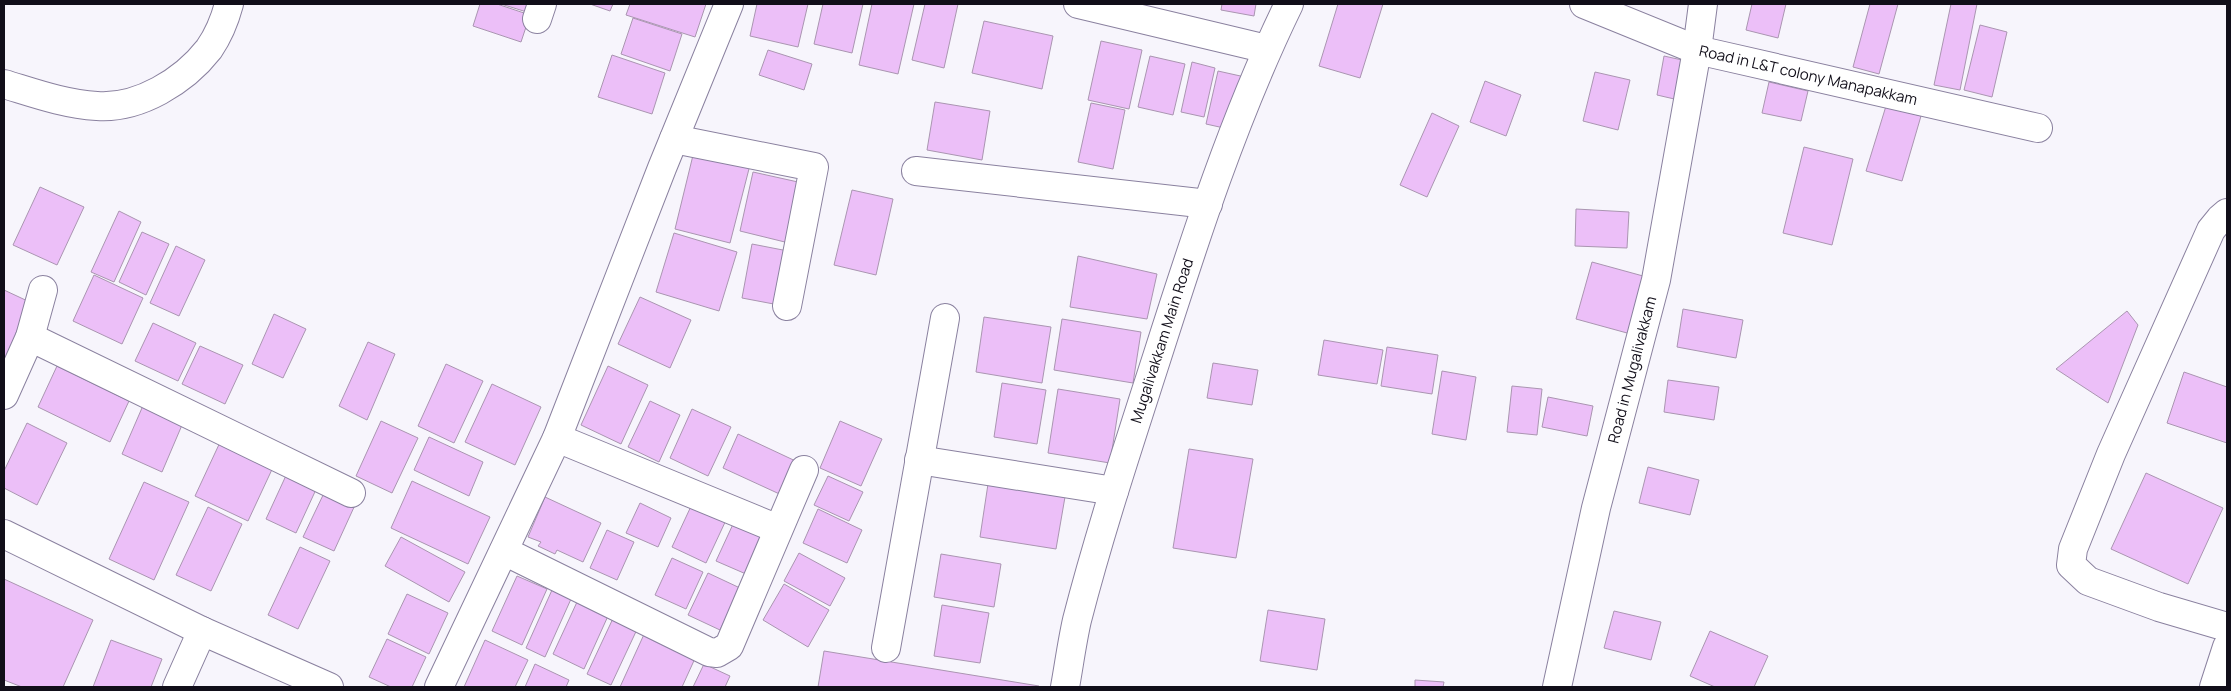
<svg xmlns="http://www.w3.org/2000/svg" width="2231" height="691" font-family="Manrope,sans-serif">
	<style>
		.building { fill: #ecbff8; stroke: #aa95b1 }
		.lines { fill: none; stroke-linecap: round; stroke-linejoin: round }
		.minor-casing { stroke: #8a819f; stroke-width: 30 }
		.minor { stroke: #fff; stroke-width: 28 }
		.labels { text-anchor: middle; stroke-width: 4.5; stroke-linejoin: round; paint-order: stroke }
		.street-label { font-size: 15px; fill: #110e19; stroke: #fff }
	</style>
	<rect width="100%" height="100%" fill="#f7f5fc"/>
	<path class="building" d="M480,4h17l33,11 -9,27 -48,-16z
		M501,4h32l-3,9z
		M590,4h23l-3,7z
		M630,4h76l-11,33 -69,-22z
		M757,4h51l-10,43 -48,-11z
		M823,4h40l-11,49 -38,-9z
		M872,4h42l-16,70 -39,-9z
		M925,4h33l-14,64 -32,-8z
		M1222,4h34l-2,12 -33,-6z
		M1338,4h45l-23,74 -41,-12z
		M1752,4h34l-8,34 -32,-8z
		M1870,4h28l-19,70 -26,-7z
		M1951,4h26l-17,86 -26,-5z
		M633,18l49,16 -12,37 -49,-17z
		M984,21l69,15 -11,53 -70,-16z
		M1980,25l27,7 -15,65 -28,-7z
		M1101,41l41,9 -13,59 -41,-9z
		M768,50l44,14 -8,26 -45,-15z
		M612,55l53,18 -13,41 -54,-17z
		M1150,56l35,8 -12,51 -35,-8z
		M1664,56l27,6 -8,39 -26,-6z
		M1192,62l23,6 -11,49 -23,-5z
		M1218,71l27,6 -12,53 -27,-6z
		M1595,72l35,8 -12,50 -35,-9z
		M1485,81l36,14 -15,41 -36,-14z
		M1769,82l39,9 -7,30 -39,-8z
		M935,102l55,9 -8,49 -55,-10z
		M1091,103l34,7 -12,59 -35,-7z
		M1886,106l35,10 -19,65 -36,-10z
		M1432,113l27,13 -32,71 -27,-12z
		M695,147l56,14 -21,82 -55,-14z
		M1804,147l49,12 -21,86 -49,-12z
		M753,172l54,12 -14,60 -53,-13z
		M40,187l44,20 -27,58 -44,-20z
		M852,190l41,9 -17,76 -42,-10z
		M1576,209l53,3 -2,36 -52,-2z
		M119,211l22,11 -27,60 -23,-10z
		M142,232l27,12 -23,51 -27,-13z
		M674,233l63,19 -18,59 -63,-19z
		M752,244l36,7 -9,54 -37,-7z
		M176,246l29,14 -26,56 -29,-13z
		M1078,256l79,18 -10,45 -77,-12z
		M1592,262l62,17 -16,57 -62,-17z
		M94,275l49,23 -21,46 -49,-23z
		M4,290l30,14 -30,67z
		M640,297l51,23 -21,48 -52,-24z
		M1683,309l60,11 -7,38 -59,-11z
		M2127,311l11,14 -30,78 -52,-34z
		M274,314l32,15 -23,49 -31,-14z
		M984,317l67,10 -9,56 -66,-11z
		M1062,319l79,13 -8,51 -79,-13z
		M153,323l43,20 -18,38 -43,-20z
		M1324,340l59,10 -6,34 -59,-9z
		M368,342l27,12 -28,66 -28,-14z
		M200,346l43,19 -18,39 -43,-20z
		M1387,347l51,8 -6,39 -51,-8z
		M1213,363l45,7 -6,35 -45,-7z
		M446,364l37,17 -29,62 -36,-17z
		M57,366l72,35 -19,41 -72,-35z
		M608,366l40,19 -27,59 -40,-19z
		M1442,371l34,6 -10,63 -34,-6z
		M2184,372l43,15v56l-60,-20z
		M1668,380l51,7 -5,33 -50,-8z
		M1002,383l44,7 -9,54 -43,-7z
		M492,384l49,23 -26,58 -50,-23z
		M1512,386l30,3 -5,46 -30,-3z
		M1058,389l62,10 -10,64 -62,-10z
		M1548,397l45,9 -6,30 -45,-9z
		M145,401l40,17 -23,54 -40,-18z
		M650,401l30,14 -21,47 -31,-15z
		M692,409l39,18 -23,49 -38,-18z
		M381,421l37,17 -26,55 -36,-17z
		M840,421l42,18 -21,47 -41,-18z
		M27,423l40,20 -30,62 -33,-17v-17z
		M738,434l64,30 -16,33 -63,-29z
		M429,437l54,25 -14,34 -55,-26z
		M222,438l53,25 -27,58 -53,-25z
		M1189,449l64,10 -17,99 -63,-10z
		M1648,467l51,13 -9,35 -51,-12z
		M289,469l30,14 -23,50 -30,-14z
		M2146,473l77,35 -35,76 -77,-35z
		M828,476l35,16 -14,29 -35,-16z
		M412,481l78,36 -22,47 -77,-36z
		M144,482l45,20 -35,78 -45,-21z
		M988,484l77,13 -9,52 -76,-12z
		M325,491l30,14 -21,46 -31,-14z
		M545,497l56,26 -18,39 -26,-12 -2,4 -17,-8 3,-4 -13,-5z
		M693,502l34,16 -21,45 -34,-16z
		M640,503l31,15 -13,29 -32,-14z
		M208,507l34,17 -31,67 -35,-16z
		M818,509l44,21 -15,33 -44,-20z
		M734,522l30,14 -18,38 -30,-13z
		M607,530l27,12 -17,38 -27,-12z
		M401,537l64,35 -16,30 -64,-36z
		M300,547l30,14 -32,68 -30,-14z
		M799,553l46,25 -15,28 -46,-25z
		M941,554l60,10 -7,43 -60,-10z
		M672,558l31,14 -17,37 -31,-14z
		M708,573l32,15 -20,42 -32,-15z
		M517,576l30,13 -25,56 -30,-14z
		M4,579l89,41 -30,67h-41l-18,-7z
		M784,584l45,26 -21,37 -45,-27z
		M552,590l19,9 -26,58 -19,-9z
		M407,594l41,19 -19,41 -41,-20z
		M577,602l31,14 -24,53 -31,-15z
		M942,605l47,8 -9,50 -46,-7z
		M1268,610l57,9 -8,51 -57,-9z
		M1614,611l47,11 -10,38 -47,-12z
		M616,612l24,11 -29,62 -24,-11z
		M646,630l51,24 -15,33h-62z
		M1710,631l58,25 -14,31h-39l-25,-11z
		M387,639l39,18 -14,30h-21l-22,-10z
		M111,640l51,19 -11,28h-58z
		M485,640l43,20 -13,27h-51z
		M824,651l215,35v1h-221z
		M535,664l34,16 -3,7h-41z
		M704,664l26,12 -5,11h-32z
		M1415,680l29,2 -1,5h-28z"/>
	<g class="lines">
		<defs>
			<g id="minor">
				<path d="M1078,4l189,45"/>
				<path id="s1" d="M1584,4l113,46 341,78"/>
				<path d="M537,19l5,-15"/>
				<path d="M4,84c30,9 60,20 93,22 42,3 87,-25 112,-57 9,-13 16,-30 20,-45"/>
				<path d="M674,139l140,28 -27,139"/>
				<path d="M916,171l292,33"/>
				<path d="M2227,213l-7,6 -9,11 -100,224 -38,95 -2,16 17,16 71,26 68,20"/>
				<path d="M30,337l321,156"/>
				<path d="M4,395l26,-58 13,-47"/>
				<path d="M557,438l221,91"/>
				<path d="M919,460l195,31"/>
				<path d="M4,534l198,97 127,56"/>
				<path d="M504,551l205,101 8,1 12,-7 75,-176"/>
				<path d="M886,648l59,-330"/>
				<path d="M177,687l25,-56"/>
				<path d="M439,687l118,-249 105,-270 67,-164"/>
				<path id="s2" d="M1065,687c4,-22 7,-45 12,-67 23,-89 52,-176 80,-263 38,-119 77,-240 132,-353"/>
				<path id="s3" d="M1557,687l39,-179 60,-228 41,-230 6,-46"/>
				<path d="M2214,687l13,-40"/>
			</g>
		</defs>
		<use href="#minor" class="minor-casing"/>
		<use href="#minor" class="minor"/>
	</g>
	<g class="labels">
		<g class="street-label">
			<text dy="5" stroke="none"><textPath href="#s1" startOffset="236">Road in L&amp;T colony Manapakkam</textPath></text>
			<text dy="5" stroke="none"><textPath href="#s2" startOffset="360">Mugalivakkam Main Road</textPath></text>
			<text dy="5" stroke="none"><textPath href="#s3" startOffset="326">Road in Mugalivakkam</textPath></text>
		</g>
	</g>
	<rect width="2231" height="691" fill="none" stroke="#110e19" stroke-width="10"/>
</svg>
